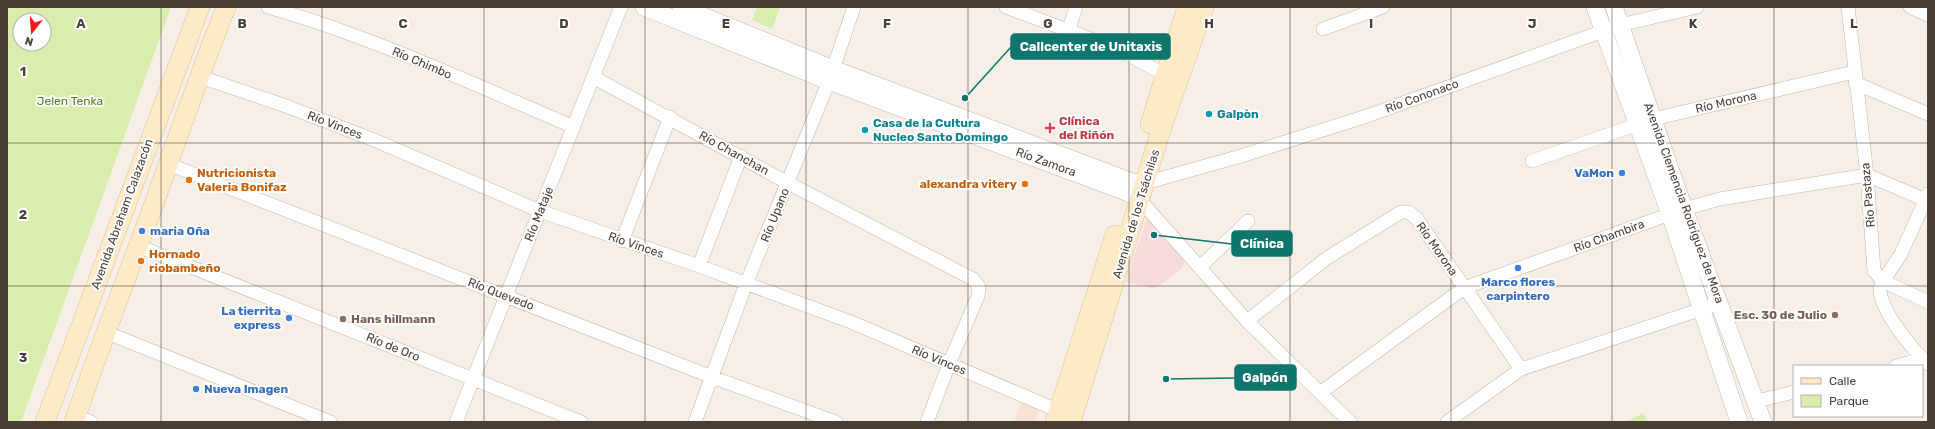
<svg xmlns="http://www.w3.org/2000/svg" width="1935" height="429" font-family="Rubik,sans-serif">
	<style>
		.commercial { fill: #f9e2d1 }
		.medical { fill: #f7dada }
		.green { fill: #d9edad; fill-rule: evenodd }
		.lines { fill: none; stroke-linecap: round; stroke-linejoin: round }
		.minor-casing { stroke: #c2b6a9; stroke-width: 14 }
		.tertiary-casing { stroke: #c2b6a9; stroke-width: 18 }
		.secondary-casing { stroke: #ddc095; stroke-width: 20 }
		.minor { stroke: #fff; stroke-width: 13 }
		.tertiary { stroke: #fff; stroke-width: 17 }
		.secondary { stroke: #ffeac8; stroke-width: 19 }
		.grid { fill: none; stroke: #493f35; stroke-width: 1; stroke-opacity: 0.55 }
		.culture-dot { fill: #0f9aa8; stroke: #fff; stroke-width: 1.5 }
		.health-dot { fill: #e0444e; stroke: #fff; stroke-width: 1.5 }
		.shop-dot { fill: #3f7fe0; stroke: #fff; stroke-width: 1.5 }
		.food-dot { fill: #e8710a; stroke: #fff; stroke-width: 1.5 }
		.education-dot { fill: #8d6e63; stroke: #fff; stroke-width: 1.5 }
		.labels { text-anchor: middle; stroke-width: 4; stroke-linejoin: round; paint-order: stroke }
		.street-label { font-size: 12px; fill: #493f35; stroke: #fff }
		.park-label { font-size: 12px; fill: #548222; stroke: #fff }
		.culture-label { font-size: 12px; font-weight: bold; fill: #0d838f; stroke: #fff; text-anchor: start }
		.health-label { font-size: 12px; font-weight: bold; fill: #be3a42; stroke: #fff; text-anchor: start }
		.food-label { font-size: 12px; font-weight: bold; fill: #c56008; stroke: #fff; text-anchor: start }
		.shop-label { font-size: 12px; font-weight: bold; fill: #366cbe; stroke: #fff; text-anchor: end }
		.education-label { font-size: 12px; font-weight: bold; fill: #785e54; stroke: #fff; text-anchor: end }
		.grid-label { font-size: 13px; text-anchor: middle; font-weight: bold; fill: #493f35; stroke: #fff; stroke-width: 4; stroke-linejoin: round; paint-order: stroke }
		.leader { fill: none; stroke: #0f766e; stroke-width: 1.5 }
		.callout-dot { fill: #0f766e; stroke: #fff; stroke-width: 1.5 }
		.callout { fill: #0f766e; stroke: #0f766e; stroke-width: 1.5 }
		.callout-label { font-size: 13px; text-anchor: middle; font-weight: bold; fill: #fff }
	</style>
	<rect width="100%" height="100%" fill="#f5efe8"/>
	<path class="commercial" d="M1021,402l19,6 -5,14h-21z"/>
	<path class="medical" d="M1148,214l38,41 -4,14 -28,20 -28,-7z"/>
	<path class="green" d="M7,7h164l-150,415h-14zM20,20h24v24h-24z
		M757,7h23l-8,22 -20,-9z
		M1643,413l5,9h-22z"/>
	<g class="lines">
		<defs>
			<path id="minor" d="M268,7c105,30 205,77 306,120
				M1006,7l114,43 45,25
				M1848,7l19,168 7,96 9,10c-1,2 -3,6 -3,8 0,22 33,61 48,75
				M1910,7l18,8
				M1069,29l7,-22
				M1323,29l60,-22
				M198,76l88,30 88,34 166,71 159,55 152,56 215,92
				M593,77l195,106 185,96 6,8 -1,9 -29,68 -22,58
				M1855,83l73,31
				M1532,161l121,-42 201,-47
				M168,164l544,213 124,45
				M1145,183l96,-27 126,-40 253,-91 77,-18
				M1928,194l-27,60 -18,27 45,21
				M1140,200l107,121 103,101
				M622,241l48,-124
				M138,246l443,176
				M699,266l42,-110
				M1200,267l48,-46
				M1247,321l80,-63 74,-46h8l8,7 104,150
				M105,332l225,90
				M1896,366l27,-7
				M1320,393l144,-105 220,-79 36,-10 147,-24 61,26
				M1757,401l37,-9
				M76,416l15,6
				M456,422l165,-415
				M695,422l51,-138 83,-203 25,-74
				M1447,422l74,-53 199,-66"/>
			<path id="tertiary" d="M644,7l185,74 300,112 11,7
				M681,7l152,62 299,113 13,1
				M1595,7l75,207 69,208
				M1614,7l70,202 79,213"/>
			<path id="secondary" d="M1150,124l37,-117
				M45,422l155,-415
				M74,422c24,-71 51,-140 77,-210 25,-69 48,-137 75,-205
				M1055,422l60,-187
				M1071,422l90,-292 43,-123"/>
		</defs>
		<use href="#minor" class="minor-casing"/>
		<use href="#tertiary" class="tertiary-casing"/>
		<use href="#secondary" class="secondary-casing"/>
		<use href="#minor" class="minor"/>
		<use href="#tertiary" class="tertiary"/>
		<use href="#secondary" class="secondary"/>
	</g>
	<path class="grid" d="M161,7v415M322,7v415M484,7v415M645,7v415M806,7v415M968,7v415M1129,7v415M1290,7v415M1451,7v415M1612,7v415M1774,7v415M7,143h1921M7,286h1921"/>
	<g class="culture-dot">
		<circle cx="1209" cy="114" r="4"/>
		<circle cx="865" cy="130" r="4"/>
	</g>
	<path class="health-dot" d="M1048 122h4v4h4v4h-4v4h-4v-4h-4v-4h4z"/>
	<g class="shop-dot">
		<circle cx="1622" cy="173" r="4"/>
		<circle cx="142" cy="231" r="4"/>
		<circle cx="1518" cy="268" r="4"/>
		<circle cx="289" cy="318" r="4"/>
		<circle cx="196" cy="389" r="4"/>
	</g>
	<g class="food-dot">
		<circle cx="189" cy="180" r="4"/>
		<circle cx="1025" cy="184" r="4"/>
		<circle cx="141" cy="261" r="4"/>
	</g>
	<g class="education-dot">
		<circle cx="1835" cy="315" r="4"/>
		<circle cx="343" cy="319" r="4"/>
	</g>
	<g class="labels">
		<g class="street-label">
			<text transform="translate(422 63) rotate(23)" y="4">Río Chimbo</text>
			<text transform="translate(1422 96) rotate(-20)" y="4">Río Cononaco</text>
			<text transform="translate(1726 102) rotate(-13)" y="4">Río Morona</text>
			<text transform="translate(335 125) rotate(21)" y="4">Río Vinces</text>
			<text transform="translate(734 153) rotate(29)" y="4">Río Chanchan</text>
			<text transform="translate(1046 162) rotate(20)" y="4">Río Zamora</text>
			<text transform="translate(1868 195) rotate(-95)" y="4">Río Pastaza</text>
			<text transform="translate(1684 203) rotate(70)" y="4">Avenida Clemencia Rodríguez de Mora</text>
			<text transform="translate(122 214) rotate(-70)" y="4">Avenida Abraham Calazacón</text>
			<text transform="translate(539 214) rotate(-68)" y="4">Río Mataje</text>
			<text transform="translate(1136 214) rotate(-73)" y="4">Avenida de los Tsáchilas</text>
			<text transform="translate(775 215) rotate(-68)" y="4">Río Upano</text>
			<text transform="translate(1609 236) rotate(-20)" y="4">Río Chambira</text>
			<text transform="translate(636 245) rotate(19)" y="4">Río Vinces</text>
			<text transform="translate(1437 249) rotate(55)" y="4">Río Morona</text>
			<text transform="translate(501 294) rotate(21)" y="4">Río Quevedo</text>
			<text transform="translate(393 347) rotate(22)" y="4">Río de Oro</text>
			<text transform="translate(939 360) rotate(23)" y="4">Río Vinces</text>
		</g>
		<g class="park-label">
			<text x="70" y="105">Jelen Tenka</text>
		</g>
		<g class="culture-label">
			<text x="1217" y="118">Galpòn</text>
			<text x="873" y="127">Casa de la Cultura<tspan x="873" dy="14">Nucleo Santo Domingo</tspan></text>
		</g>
		<g class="health-label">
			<text x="1059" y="125">Clínica<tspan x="1059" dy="14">del Riñón</tspan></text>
		</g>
		<g class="food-label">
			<text x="197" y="177">Nutricionista<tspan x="197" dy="14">Valeria Bonifaz</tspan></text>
			<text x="1017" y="188" text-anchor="end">alexandra vitery</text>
			<text x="149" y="258">Hornado<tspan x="149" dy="14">riobambeño</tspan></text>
		</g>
		<g class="shop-label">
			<text x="1614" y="177">VaMon</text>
			<text x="150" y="235" text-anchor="start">maria Oña</text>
			<text x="1518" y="286" text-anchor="middle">Marco flores<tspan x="1518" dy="14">carpintero</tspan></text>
			<text x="281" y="315">La tierrita<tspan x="281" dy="14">express</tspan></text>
			<text x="204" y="393" text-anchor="start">Nueva Imagen</text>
		</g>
		<g class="education-label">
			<text x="1827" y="319">Esc. 30 de Julio</text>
			<text x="351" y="323" text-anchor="start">Hans hillmann</text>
		</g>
	</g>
	<g class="grid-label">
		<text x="81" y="28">A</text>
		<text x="242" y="28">B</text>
		<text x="403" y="28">C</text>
		<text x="564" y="28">D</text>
		<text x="726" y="28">E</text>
		<text x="887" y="28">F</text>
		<text x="1048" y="28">G</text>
		<text x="1209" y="28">H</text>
		<text x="1371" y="28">I</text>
		<text x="1532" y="28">J</text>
		<text x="1693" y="28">K</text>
		<text x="1854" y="28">L</text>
		<text x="23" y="76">1</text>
		<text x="23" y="219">2</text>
		<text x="23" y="362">3</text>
	</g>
	<path class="leader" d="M965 98L1011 47M1154 235L1232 244M1166 379L1235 378"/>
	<g class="callout-dot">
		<circle cx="965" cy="98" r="4"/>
		<circle cx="1154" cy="235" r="4"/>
		<circle cx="1166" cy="379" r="4"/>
	</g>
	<g class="callout">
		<rect x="1011" y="34" width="159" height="25" rx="4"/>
		<rect x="1232" y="231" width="60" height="25" rx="4"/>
		<rect x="1235" y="365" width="61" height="25" rx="4"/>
	</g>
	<g class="callout-label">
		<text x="1091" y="51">Callcenter de Unitaxis</text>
		<text x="1262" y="248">Clínica</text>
		<text x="1265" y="382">Galpón</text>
	</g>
	<rect width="1935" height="429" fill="none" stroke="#493f35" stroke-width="16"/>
	<rect x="1793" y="365" width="130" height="52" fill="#ffffff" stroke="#b6b2ae"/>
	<rect x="1801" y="378" width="20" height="6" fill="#ffeac8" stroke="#b6b2ae"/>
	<text x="1829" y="385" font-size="12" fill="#493f35">Calle</text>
	<rect x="1801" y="395" width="20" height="12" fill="#d9edad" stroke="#b6b2ae"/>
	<text x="1829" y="405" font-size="12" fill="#493f35">Parque</text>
	<g transform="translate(32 32) rotate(197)"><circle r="19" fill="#ffffff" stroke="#b6b2ae"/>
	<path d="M0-3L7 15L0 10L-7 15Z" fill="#ff1715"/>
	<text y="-6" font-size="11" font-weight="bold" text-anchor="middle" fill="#493f35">N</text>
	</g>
</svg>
